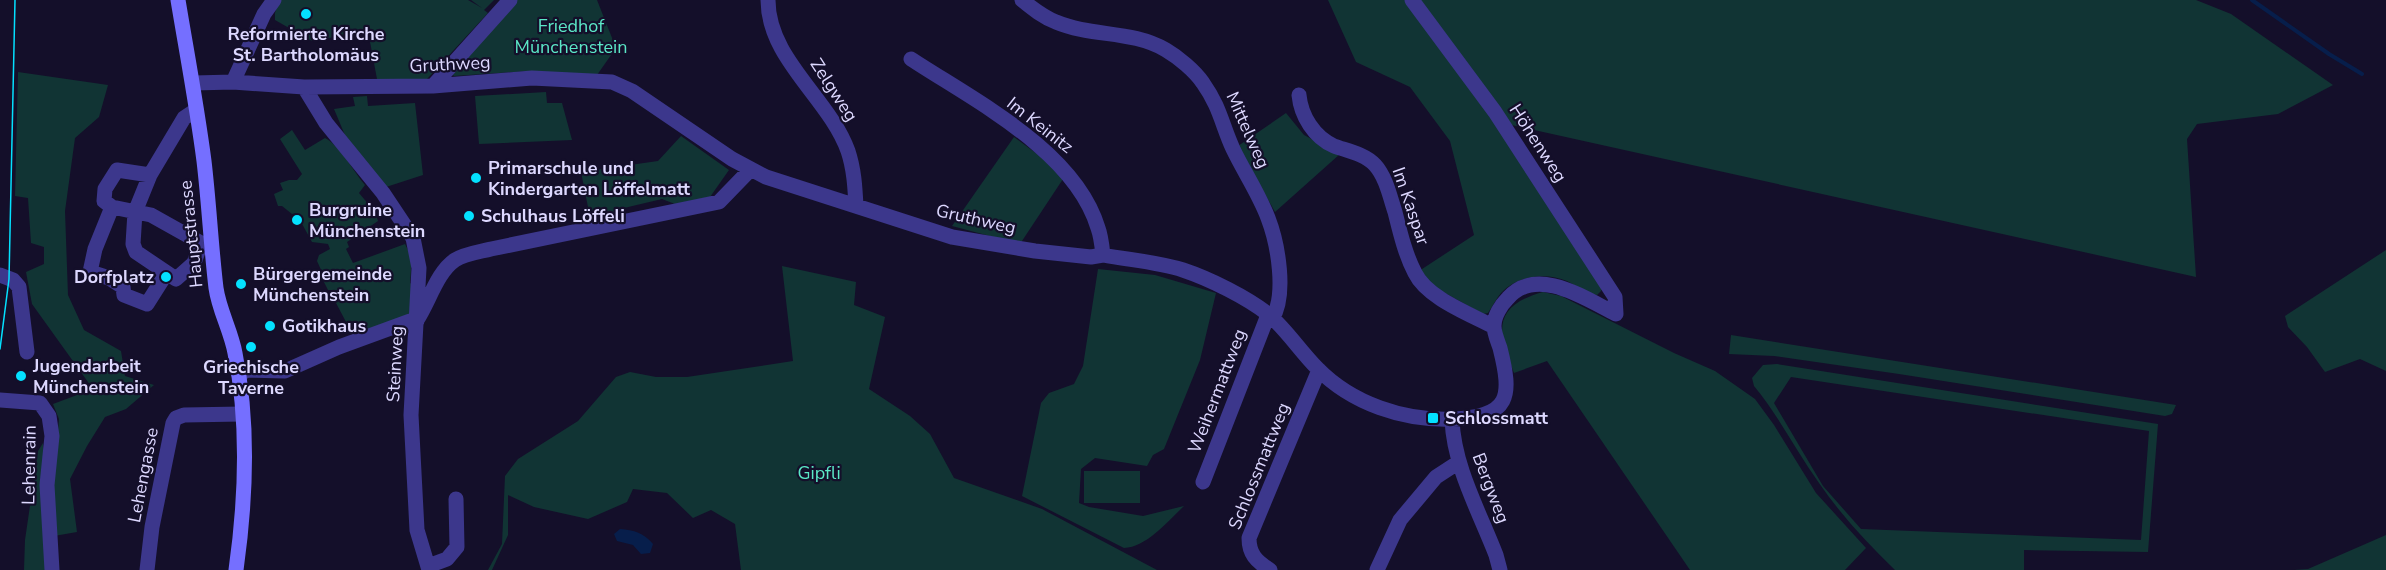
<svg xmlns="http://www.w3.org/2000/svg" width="2386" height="570" font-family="'Nunito Sans',sans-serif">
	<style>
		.green { fill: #113434; fill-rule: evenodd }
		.water { fill: #071e4b }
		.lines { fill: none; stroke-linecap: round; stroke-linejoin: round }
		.stream { stroke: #071e4b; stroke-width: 4 }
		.street { stroke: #3c378c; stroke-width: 15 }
		.secondary { stroke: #756fff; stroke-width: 15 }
		.tram { stroke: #04e1ff; stroke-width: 1.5 }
		.poi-dot { fill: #04e1ff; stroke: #140f2a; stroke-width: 2 }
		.labels { text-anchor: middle; stroke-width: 4.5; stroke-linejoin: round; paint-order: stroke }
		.park-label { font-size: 18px; fill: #5be8c7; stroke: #140f2a }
		.poi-label { font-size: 18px; font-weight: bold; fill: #ddd8ff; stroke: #140f2a; text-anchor: start }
		.street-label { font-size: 18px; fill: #ddd8ff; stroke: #140f2a }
	</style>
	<rect width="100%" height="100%" fill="#140f2a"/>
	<path class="green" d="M279,0h189l14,8 -11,-8h23l-10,10 4,3 -61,66h-50l-9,-48 -56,10 -37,-21v-7z
		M516,0h81l19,48 -19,27 -67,-4 -76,5 -2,-2z
		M1328,0h77l84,111 113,172 -1,8 -4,4c-10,-1 -20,-9 -30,-14 -22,-9 -50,-5 -66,12 -5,6 -9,14 -13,20l-5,1 -47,-26 -17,-17 55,-36 -24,-94 -40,-54 -54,-25z
		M1417,0h779l35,14 102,71 -55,29 -81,10 -10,15 9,138 -689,-153z
		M18,72l90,13 -9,32 -24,21 -10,73 3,84 16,35 37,21 4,25 29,9 -28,24 -21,8 -18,29 -17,33 7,53 -23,4 -2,-33 7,-84 -6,-15 40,-15 -61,-85 -6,-32 18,-8v-17l-13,-4 -3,-45 -13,-2z
		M546,92l1,11h15l10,37 -93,4 -4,-48z
		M367,96l1,10 47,-3 8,72 -37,12 -39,-47 -13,-31 21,-3 -2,-9z
		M1286,113l18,22 36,19 -65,58 -37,-66z
		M292,130l13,20 20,-12c17,9 27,32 40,47l-6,8 16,19 3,9 -31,21 2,5 -3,2 7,14 52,-19 7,14 -2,25 4,2 -5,30 -55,22 -18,-34 8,-13h-16l-5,-10 3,-6 -4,-2 -5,-11 2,-6 11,-6 -2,-5 -16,-2 -16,-29 -4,1 -10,-8h-4l-4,-12 9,-4 -3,-7 9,-3h8l5,-6 -22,-35z
		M681,136l48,34 -19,27 -35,7 -13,-5 -38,9 -4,7 -30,2 -9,-45 77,-11z
		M1014,137l30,22 19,20 -43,65 -68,-18z
		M2386,250v121l-26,-12 -35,13 -18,-25 -19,-20 -3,-11z
		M782,266l74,16 -2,23 31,12 -16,72 41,27 20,18 24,44 88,31 115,61h-416l-6,-46 -24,-14 -18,8 -26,-25 -34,-4 -6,13 -39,17 -54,-12 -26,-12v40l-16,35h-4l14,-26 3,-68 13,-17 60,-38 38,-44 14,-5 26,5h31l106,-16z
		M1098,269l57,6 61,18 -16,67 -36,89 -11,6 -6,11 -52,-8 -14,11 -2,34 10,4 54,9 41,-10c-16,15 -37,41 -60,42l-102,-52 19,-93 8,-10 25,-9 9,-18z
		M1543,292l18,4 113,57 41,18 40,28 19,26 42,68 50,55 -21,22h-155l-143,-209 -33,12c-18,-42 -21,-67 29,-81z
		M1731,335l445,70 -4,9 -7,2 -266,-42 -125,-18 -45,-2z
		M1777,364l381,60 -10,128 -124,-2v20h-129c-28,-27 -54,-55 -76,-87 -23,-32 -40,-67 -65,-97l-2,-8 11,-13zM1791,377l358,54 -8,109 -280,-11 -38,-43 -49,-83z
		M43,443l9,127h-28l1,-30 13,-89z
		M1084,471h56v32h-56z
		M2386,535v35h-92l14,-1z"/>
	<path class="water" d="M620,529c14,1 24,4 33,15l-3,9 -9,1 -8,-9 -16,-4 -3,-7z"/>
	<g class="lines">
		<path class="stream" d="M2252,0l77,54 33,20"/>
		<path class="street" d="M768,0c0,59 61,98 80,151 6,18 7,36 8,55
			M1022,0c11,9 21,17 34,22 36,15 76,8 110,28 12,7 29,21 37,33 17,24 19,42 30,66 11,23 26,45 35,69 10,26 19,77 4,101
			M911,59c64,42 164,92 187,169 3,8 4,18 5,27
			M233,82l31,-68 10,-14
			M194,83l39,-1 71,5 129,-1 99,-8 80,4 20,9 100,68 34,18 186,60 83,14 56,6 12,-2c26,5 55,7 80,15 27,9 63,27 85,44 18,15 32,37 49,54 35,36 87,53 136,51 58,-2 59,-23 47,-71 -2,-6 -6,-15 -6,-22 0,-10 7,-21 14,-28 29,-33 78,1 108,16l-1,-17 -120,-185 -83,-112
			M433,86l77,-86
			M304,87l22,36 57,70 30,45 6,30 -8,147 6,115 12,40
			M1299,95c2,21 15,42 35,51 14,5 31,8 41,19 11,12 15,32 20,47 5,20 10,42 20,61 12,25 55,41 79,54
			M196,110l-12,8 -34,57 -15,37 -2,32 3,8 40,27 18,-16 7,-20
			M150,175l-33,-5 -12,19 -1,12 8,6 -17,42 -5,23 19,6 14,9 1,8 23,9 19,-30
			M112,207l39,8 50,28 8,1
			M0,275l13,5 6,7 8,65
			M417,320c12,-18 20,-48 38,-60 9,-6 24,-8 36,-11l228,-47 31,-32
			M239,375l8,-5 38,1 54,-24 71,-26h7
			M0,400l40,3 9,13 3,20 -5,49 5,85
			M1452,420c2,47 27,91 44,135l4,15
			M1203,482l65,-167
			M428,566l19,-7 10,-12 -1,-48
			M147,570l5,-43 21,-104 3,-5 8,-3 58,-1
			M1270,570c-14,-9 -21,-16 -21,-32l70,-168
			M1377,570l23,-50 36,-43 23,-15"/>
		<path class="secondary" d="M178,0c9,54 19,107 26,161 5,42 7,85 12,127 3,22 15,43 19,65 14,70 11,146 1,217"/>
		<path class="tram" d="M0,349l9,-70 6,-279"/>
	</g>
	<g class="poi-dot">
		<circle cx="306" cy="14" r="6"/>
		<circle cx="476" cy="178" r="6"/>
		<circle cx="469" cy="216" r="6"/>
		<circle cx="297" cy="220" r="6"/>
		<circle cx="166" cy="277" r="6"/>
		<circle cx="241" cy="284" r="6"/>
		<circle cx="270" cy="326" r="6"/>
		<circle cx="251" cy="347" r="6"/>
		<circle cx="21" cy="376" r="6"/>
		<rect x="1427" y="412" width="12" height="12" rx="3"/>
	</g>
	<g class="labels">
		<g class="park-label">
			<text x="571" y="32">Friedhof<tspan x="571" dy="21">Münchenstein</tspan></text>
			<text x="819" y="479">Gipfli</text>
		</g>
		<g class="poi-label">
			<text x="306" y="40" text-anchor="middle">Reformierte Kirche<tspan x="306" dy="21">St. Bartholomäus</tspan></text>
			<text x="488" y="174">Primarschule und<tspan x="488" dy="21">Kindergarten Löffelmatt</tspan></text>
			<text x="309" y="216">Burgruine<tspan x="309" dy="21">Münchenstein</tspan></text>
			<text x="481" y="222">Schulhaus Löffeli</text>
			<text x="253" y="280">Bürgergemeinde<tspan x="253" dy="21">Münchenstein</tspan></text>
			<text x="154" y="283" text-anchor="end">Dorfplatz</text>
			<text x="282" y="332">Gotikhaus</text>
			<text x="33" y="372">Jugendarbeit<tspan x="33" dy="21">Münchenstein</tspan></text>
			<text x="251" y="373" text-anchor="middle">Griechische<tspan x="251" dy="21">Taverne</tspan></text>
			<text x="1445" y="424">Schlossmatt</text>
		</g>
		<g class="street-label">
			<text transform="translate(450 64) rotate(-3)" y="6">Gruthweg</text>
			<text transform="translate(834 90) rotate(57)" y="6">Zelgweg</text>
			<text transform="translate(1040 125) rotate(38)" y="6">Im Keinitz</text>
			<text transform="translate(1248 130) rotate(66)" y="6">Mittelweg</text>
			<text transform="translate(1538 143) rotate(57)" y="6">Höhenweg</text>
			<text transform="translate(1411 206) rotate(71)" y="6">Im Kaspar</text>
			<text transform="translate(976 219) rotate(13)" y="6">Gruthweg</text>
			<text transform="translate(191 234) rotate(-96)" y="6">Hauptstrasse</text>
			<text transform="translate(395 364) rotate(-87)" y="6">Steinweg</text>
			<text transform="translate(1217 391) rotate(-69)" y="6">Weihermattweg</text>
			<text transform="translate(29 465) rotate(-89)" y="6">Lehenrain</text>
			<text transform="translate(1259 466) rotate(-68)" y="6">Schlossmattweg</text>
			<text transform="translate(143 475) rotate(-79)" y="6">Lehengasse</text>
			<text transform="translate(1491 488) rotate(69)" y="6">Bergweg</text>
		</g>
	</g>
</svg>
